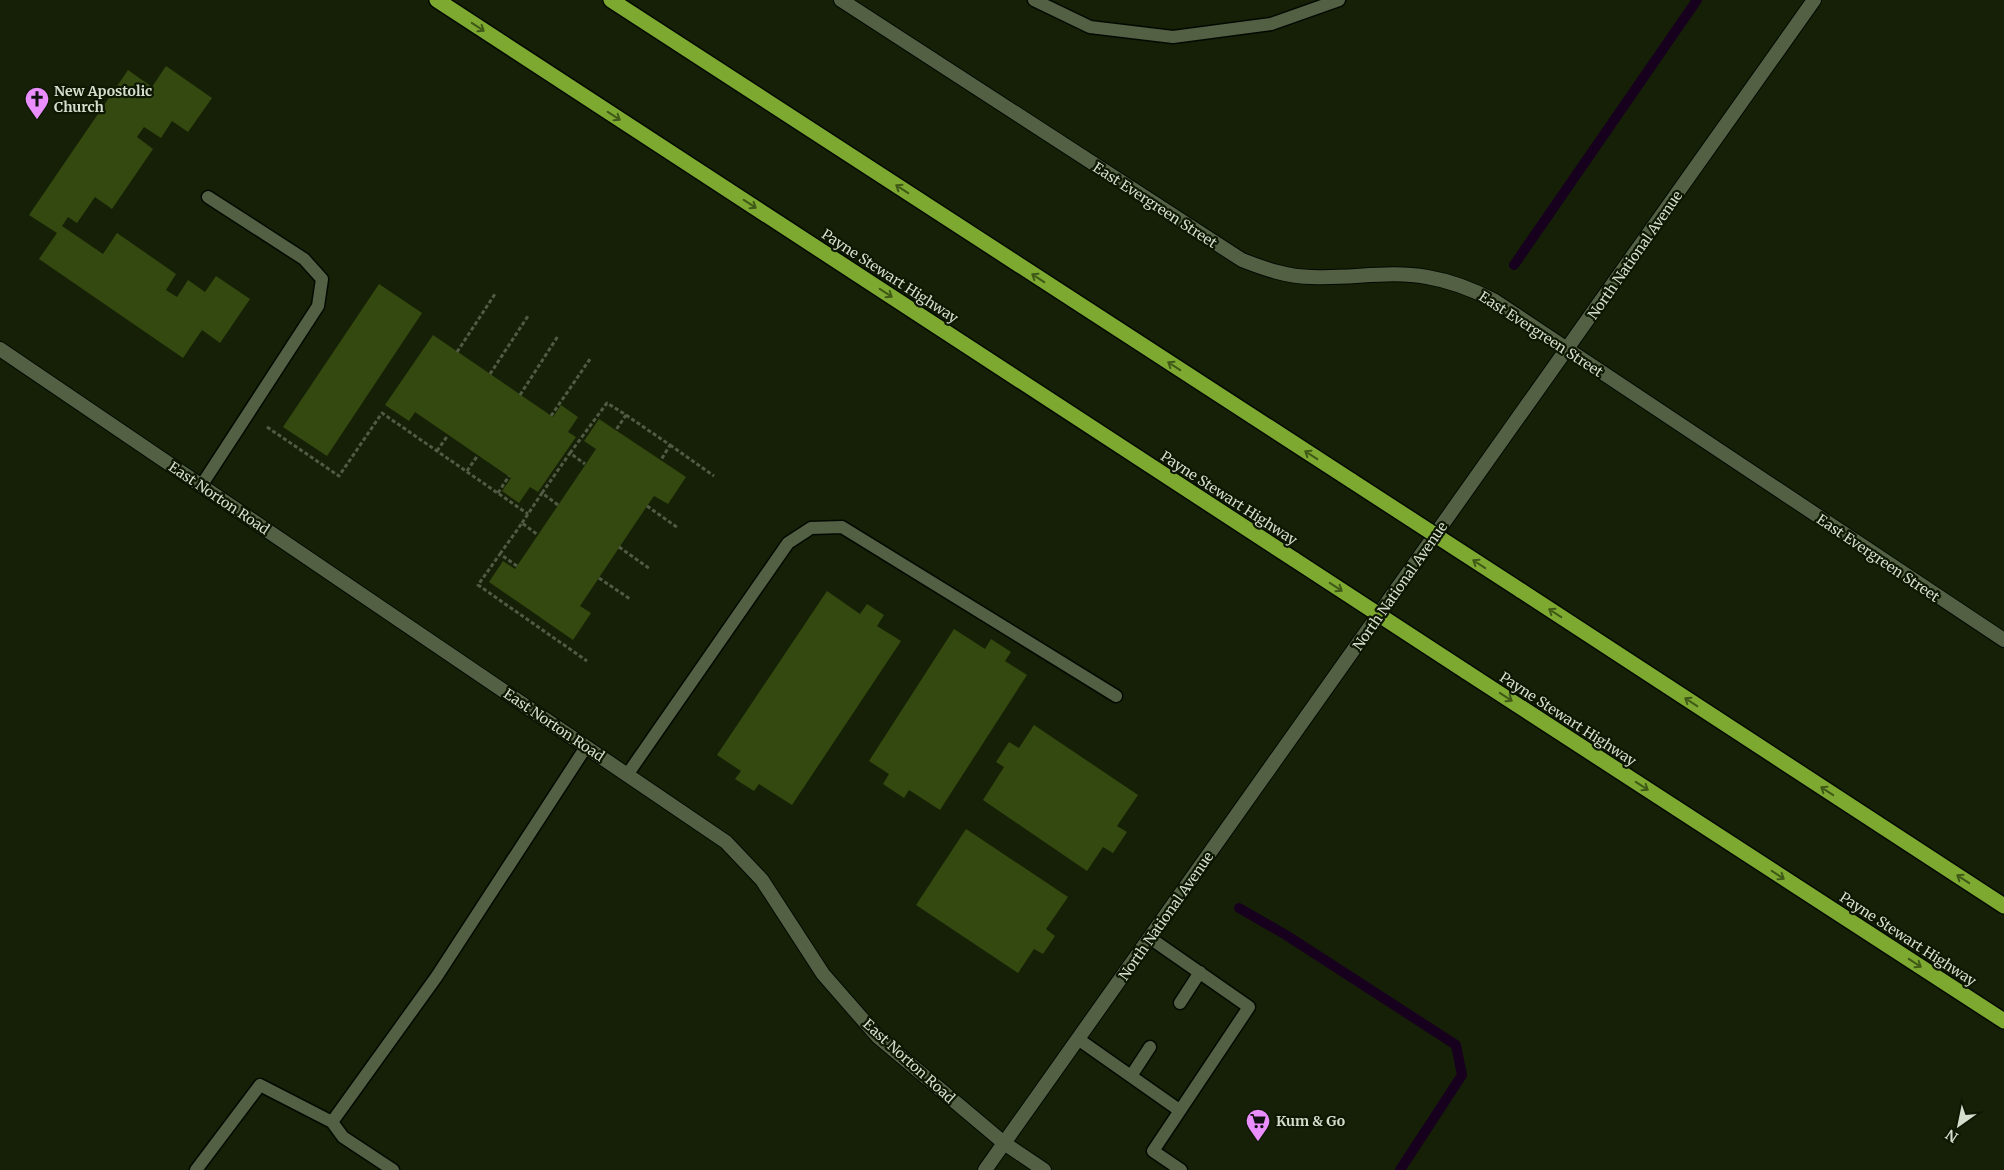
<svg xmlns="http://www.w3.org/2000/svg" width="2004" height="1170" font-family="Merriweather,serif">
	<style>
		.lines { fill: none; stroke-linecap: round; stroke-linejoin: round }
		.stream { stroke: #17001e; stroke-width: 10 }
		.building { fill: #34490f }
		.service-casing { stroke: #030900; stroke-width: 15 }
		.minor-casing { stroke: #030900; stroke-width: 16 }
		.secondary-casing { stroke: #030900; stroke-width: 16 }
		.motorway-casing { stroke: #030900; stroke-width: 18 }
		.path { stroke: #515b44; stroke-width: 3; stroke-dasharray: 4 2.5; stroke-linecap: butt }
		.service { stroke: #536044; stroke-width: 12 }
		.minor { stroke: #536044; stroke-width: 14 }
		.secondary { stroke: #536044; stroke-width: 14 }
		.motorway { stroke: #7da931; stroke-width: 15 }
		.motorway-bridge-casing { stroke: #030900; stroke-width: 18; stroke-linecap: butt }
		.motorway-bridge { stroke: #7da931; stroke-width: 15 }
		.oneway { stroke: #3f5917 }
		.labels { text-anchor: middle; stroke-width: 4.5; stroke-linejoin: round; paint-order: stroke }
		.poi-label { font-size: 14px; font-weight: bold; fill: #d5ddcd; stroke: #0d1701; text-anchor: start }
		.street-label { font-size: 14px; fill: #d5ddcd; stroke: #0d1701 }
	</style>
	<rect width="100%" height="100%" fill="#162007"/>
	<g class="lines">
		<path class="stream" d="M1514,265l183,-265
			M1239,908l47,27 170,110 6,30 -62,95"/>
	</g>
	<path class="building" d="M166,66l46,32 -24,34 -16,-11 -11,17 -17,-11 -7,10 16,12 -41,60 -17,-12 -18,26 -9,-6 -6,9 41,28 14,-21 59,41 -10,16 11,7 11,-17 17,12 11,-16 34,23 -30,44 -18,-13 -19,28 -144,-99 18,-26 -28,-18 99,-145 24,17z
		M379,284l43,29 -95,143 -44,-29z
		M433,335l120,82 8,-12 17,12 -10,15 8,5 -38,55 -8,-5 -11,16 -17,-12 9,-13 -96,-66 -6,9 -24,-16z
		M599,419l87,58 -18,27 -14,-8 -7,10 -67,100 11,7 -18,27 -84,-58 14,-21 12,8 23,-34 58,-86 -12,-8z
		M827,591l33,23 7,-10 17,11 -7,11 24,15 -109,164 -33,-21 -5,7 -19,-12 6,-8 -24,-16z
		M954,629l31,20 6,-10 20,13 -6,9 22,14 -87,135 -31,-20 -5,8 -21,-14 6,-10 -20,-13z
		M1034,725l104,70 -21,31 10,6 -14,21 -10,-6 -16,24 -104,-71 21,-33 -8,-5 13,-20 10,6z
		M966,829l102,68 -22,32 9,7 -12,18 -9,-5 -16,24 -102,-68z"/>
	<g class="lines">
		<defs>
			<path id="service" d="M1034,0l56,27 83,10 98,-13 68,-24
				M201,486l117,-180 4,-27 -18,-20 -96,-62
				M627,775l161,-232 23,-15 31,-1 274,169
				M1150,938l99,69 -96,144 28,19
				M1180,1003l20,-31
				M1078,1039l101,71
				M1131,1076l19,-29
				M196,1170l64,-85 72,37
				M393,1170l-50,-33 -11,-15 105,-146 149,-229"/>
			<path id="minor" d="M841,0l401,260c23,9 46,17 70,17 39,2 77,-7 115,0 24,4 47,13 68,24l509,339"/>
			<path id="secondary" d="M0,349l726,493 36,38 61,94 55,63 126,106 40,27
				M985,1170l829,-1170"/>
			<path id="motorway" d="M437,0l858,560
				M611,0l741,481
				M1520,590l484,316
				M1465,671l539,350"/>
		</defs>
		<use href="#service" class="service-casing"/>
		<use href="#minor" class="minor-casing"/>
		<use href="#secondary" class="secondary-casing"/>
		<use href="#motorway" class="motorway-casing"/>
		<path class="path" d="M457,352l38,-58
			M490,374l38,-58
			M520,395l38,-59
			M626,415l44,30 -9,15
			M551,416l39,-57
			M267,427l72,49 43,-63 146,101
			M670,445l44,31
			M437,451l11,-16
			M570,453l37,-50 19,12 -10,15
			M467,471l11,-16
			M498,493l11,-17
			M542,493l28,-40 15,11
			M647,506l31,22
			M522,523l20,-30 16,12
			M619,547l31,22
			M500,554l22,-31 16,12
			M517,566l-17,-12 -22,31 109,76
			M599,578l31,21"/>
		<use href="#service" class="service"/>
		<use href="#minor" class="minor"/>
		<use href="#secondary" class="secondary"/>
		<use href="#motorway" class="motorway"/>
		<defs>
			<path id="motorway-bridge" d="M1352,481l168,109
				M1295,560l170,111"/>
		</defs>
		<use href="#motorway-bridge" class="motorway-bridge-casing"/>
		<use href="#motorway-bridge" class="motorway-bridge"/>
	</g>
	<defs><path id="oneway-shaft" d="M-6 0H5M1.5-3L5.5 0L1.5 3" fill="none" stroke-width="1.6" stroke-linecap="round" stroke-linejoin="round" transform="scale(1.25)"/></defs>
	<g class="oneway">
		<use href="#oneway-shaft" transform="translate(478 27) rotate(33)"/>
		<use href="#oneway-shaft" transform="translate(614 116) rotate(33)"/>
		<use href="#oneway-shaft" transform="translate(902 189) rotate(-147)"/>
		<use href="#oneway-shaft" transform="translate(750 204) rotate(33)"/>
		<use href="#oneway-shaft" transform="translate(1038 278) rotate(-147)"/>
		<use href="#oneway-shaft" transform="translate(886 293) rotate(33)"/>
		<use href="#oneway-shaft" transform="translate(1174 366) rotate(-147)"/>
		<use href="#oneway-shaft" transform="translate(1311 455) rotate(-147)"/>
		<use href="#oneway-shaft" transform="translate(1479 564) rotate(-147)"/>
		<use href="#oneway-shaft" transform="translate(1336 587) rotate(33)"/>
		<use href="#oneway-shaft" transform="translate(1555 613) rotate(-147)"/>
		<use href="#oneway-shaft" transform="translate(1506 697) rotate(33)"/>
		<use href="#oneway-shaft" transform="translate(1691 702) rotate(-147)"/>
		<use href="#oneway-shaft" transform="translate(1642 786) rotate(33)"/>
		<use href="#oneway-shaft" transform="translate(1827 791) rotate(-147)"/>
		<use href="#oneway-shaft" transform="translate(1778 875) rotate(33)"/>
		<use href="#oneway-shaft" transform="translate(1963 879) rotate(-147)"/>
		<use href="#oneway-shaft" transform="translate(1915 963) rotate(33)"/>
	</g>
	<defs>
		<symbol id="church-pin" viewBox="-11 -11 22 30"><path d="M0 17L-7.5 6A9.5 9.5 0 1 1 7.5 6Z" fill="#ea8dfd" stroke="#0d1701"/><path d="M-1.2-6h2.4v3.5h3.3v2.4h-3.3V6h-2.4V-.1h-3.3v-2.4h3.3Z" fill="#111"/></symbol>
		<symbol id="supermarket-pin" viewBox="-11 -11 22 30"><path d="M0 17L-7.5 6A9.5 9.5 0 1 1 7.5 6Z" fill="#ea8dfd" stroke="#0d1701"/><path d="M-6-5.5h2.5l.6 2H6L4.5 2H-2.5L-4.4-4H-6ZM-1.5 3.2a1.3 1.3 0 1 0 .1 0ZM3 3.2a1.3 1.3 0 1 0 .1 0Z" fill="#111"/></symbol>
	</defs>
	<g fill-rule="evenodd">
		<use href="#church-pin" x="23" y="85" width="28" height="38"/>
		<use href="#supermarket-pin" x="1244" y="1107" width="28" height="38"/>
	</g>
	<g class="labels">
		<g class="poi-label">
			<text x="54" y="96">New Apostolic<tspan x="54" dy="16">Church</tspan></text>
			<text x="1276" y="1126">Kum &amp; Go</text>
		</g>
		<g class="street-label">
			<text transform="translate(1155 205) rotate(33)" y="5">East Evergreen Street</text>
			<text transform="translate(1635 255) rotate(-55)" y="5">North National Avenue</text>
			<text transform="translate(890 276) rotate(33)" y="5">Payne Stewart Highway</text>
			<text transform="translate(1541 334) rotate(33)" y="5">East Evergreen Street</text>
			<text transform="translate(219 498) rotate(34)" y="5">East Norton Road</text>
			<text transform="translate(1229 498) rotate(33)" y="5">Payne Stewart Highway</text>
			<text transform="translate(1878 558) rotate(34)" y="5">East Evergreen Street</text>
			<text transform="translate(1400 586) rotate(-55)" y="5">North National Avenue</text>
			<text transform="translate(1568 719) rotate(33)" y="5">Payne Stewart Highway</text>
			<text transform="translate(554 725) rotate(34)" y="5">East Norton Road</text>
			<text transform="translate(1166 916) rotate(-55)" y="5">North National Avenue</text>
			<text transform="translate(1908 939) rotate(33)" y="5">Payne Stewart Highway</text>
			<text transform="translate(909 1061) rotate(42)" y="5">East Norton Road</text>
		</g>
	</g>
	<g transform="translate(1959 1125) rotate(213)" stroke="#0d1701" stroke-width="4" paint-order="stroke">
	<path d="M0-4L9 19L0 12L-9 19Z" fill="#d5ddcd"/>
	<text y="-8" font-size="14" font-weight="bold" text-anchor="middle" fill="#d5ddcd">N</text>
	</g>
</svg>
